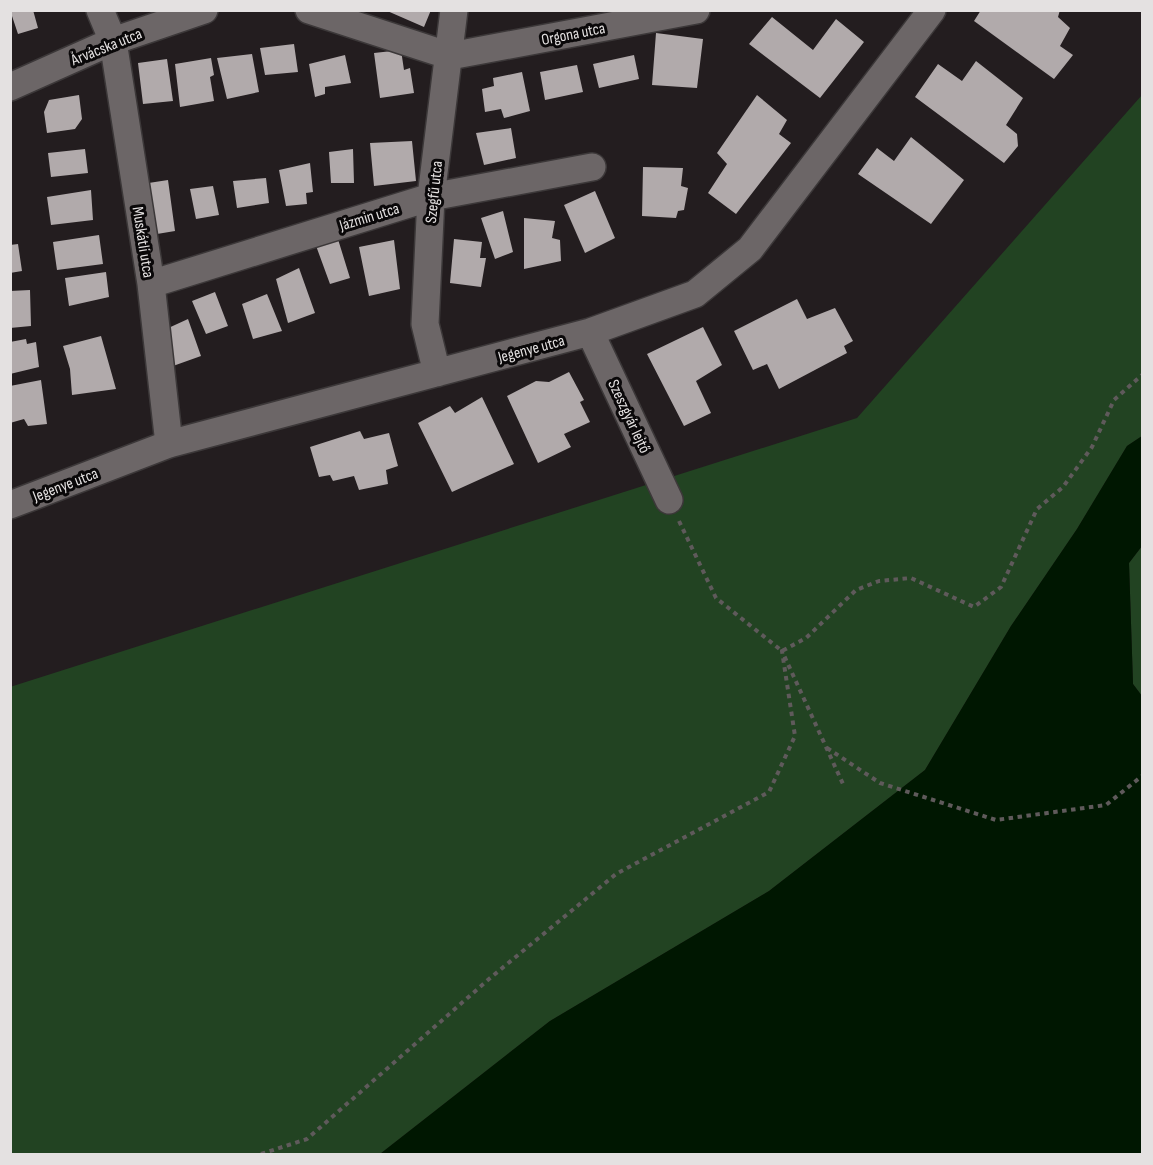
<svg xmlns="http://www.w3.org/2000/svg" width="1153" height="1165" font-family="'Sofia Sans Condensed',sans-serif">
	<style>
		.green { fill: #224322 }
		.water { fill: #001701 }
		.building { fill: #b1aaab }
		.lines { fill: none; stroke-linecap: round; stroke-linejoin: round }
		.minor-casing { stroke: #3c3839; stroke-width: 30 }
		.path { stroke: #5f5a5b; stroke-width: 4; stroke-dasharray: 4.5 4.5; stroke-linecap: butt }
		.minor { stroke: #6c6667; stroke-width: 27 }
		.labels { text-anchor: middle; stroke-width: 6; stroke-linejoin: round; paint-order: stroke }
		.street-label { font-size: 16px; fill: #e4e1e1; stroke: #0a0809 }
	</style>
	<rect width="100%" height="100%" fill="#231d1f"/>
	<path class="green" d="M1142,95v341l-15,10 -50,83 -66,97 -86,144 -156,121 -219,130 -170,133h-369l-1,-467 847,-269z
		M1142,546v150l-9,-12 -4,-121z"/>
	<path class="water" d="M1142,436v110l-13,17 4,121 9,12v458h-762l170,-133 219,-130 156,-121 86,-144 66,-97 50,-83z"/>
	<path class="building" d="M10,10h23l5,18 -20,6z
		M385,10h46l-7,17z
		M981,10h79l-2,7 12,11 -10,18 13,9 -19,24 -80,-58z
		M772,17l41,33 23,-31 28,23 -44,56 -71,-54z
		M656,33l47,6 -6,49 -45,-3z
		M294,44l4,28 -33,3 -5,-27z
		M401,50l3,20 6,-2 4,25 -34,5 -6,-45z
		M252,54l7,38 -32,7 -10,-41z
		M345,55l6,28 -26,4v7l-10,3 -6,-33z
		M634,55l5,24 -40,9 -6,-24z
		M211,58l3,17 -4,2 4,24 -34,6 -5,-43z
		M167,59l6,42 -30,3 -5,-41z
		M976,61l47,37 -17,27 11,9 1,12 -14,17 -89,-66 23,-33 24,17z
		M577,65l6,27 -38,8 -5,-28z
		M522,72l8,39 -26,7 -3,-9 -16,3 -3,-23 12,-3 -1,-8z
		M79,95l3,24 -7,10 -28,4 -3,-21 5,-12z
		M757,95l30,25 -8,14 12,9 -55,71 -28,-21 19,-29 -10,-11z
		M511,128l5,30 -32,7 -8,-32z
		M911,137l53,43 -33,44 -73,-50 19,-26 17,13z
		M412,141l4,40 -42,5 -4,-43z
		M85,149l3,24 -37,4 -3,-24z
		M353,149l1,34h-23l-2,-31z
		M310,163l3,29 -7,1 1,11 -21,2 -7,-36z
		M643,167l40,1 -2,18 7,2 -4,22 -6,1 -2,7 -34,-2z
		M266,178l3,25 -32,5 -4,-27z
		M168,180l7,51 -24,4 -9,-51z
		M213,186l6,29 -23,4 -6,-30z
		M91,190l2,30 -42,5 -4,-28z
		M595,191l20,47 -30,15 -21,-48z
		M503,211l10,41 -18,7 -14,-41z
		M524,218l31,3 -3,17 8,2 1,21 -37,8z
		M99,235l4,29 -46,6 -4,-28z
		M337,236l13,42 -20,6 -15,-41z
		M454,239l28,3 -2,16h6l-5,29 -31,-4z
		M394,240l6,49 -31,7 -10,-49z
		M18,244l4,27 -12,2v-28z
		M299,268l16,45 -27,10 -12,-44z
		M106,272l3,25 -40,9 -4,-28z
		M30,290l1,36 -21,2v-37z
		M215,292l13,34 -22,8 -14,-33z
		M267,294l15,37 -29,8 -11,-35z
		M797,299l10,20 28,-11 18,33 -9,5 3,7 -68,36 -12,-25 -14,6 -19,-39z
		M188,319l13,37 -28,10 -9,-36z
		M703,327l19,38 -26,16 15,32 -27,13 -37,-72z
		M101,336l15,53 -44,6 -2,-26 -7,-23z
		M26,339l1,5 9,-2 3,25 -29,7v-32z
		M569,372l15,28 -4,2 10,20 -26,12 7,13 -33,16 -31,-67 29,-15 13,1z
		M41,380l6,44 -19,2 -4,-7 -14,4v-37z
		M482,397l32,67 -62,28 -34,-69 32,-17 5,7z
		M360,431l4,8 25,-6 9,33 -12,4 2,14 -29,6 -5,-14 -21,5 -3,-6 -11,2 -9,-30z"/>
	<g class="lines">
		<defs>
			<path id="minor" d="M100,10l13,31 38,243 18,160
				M309,10l141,46 246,-46
				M10,87l103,-46 91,-31
				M151,284l280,-87 161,-30
				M590,332l79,168
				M437,373l-12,-49 6,-127 23,-187
				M10,505l159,-61 421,-112 105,-38 55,-45 182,-239"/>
		</defs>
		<use href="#minor" class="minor-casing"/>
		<path class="path" d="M679,521l37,77 66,53 24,-13 50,-48 23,-9 32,-3 63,29 27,-20 36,-78 26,-22 29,-40 22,-47 28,-25
			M827,748l53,35 116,37 110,-15 36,-29
			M261,1154l46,-15 182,-160 127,-105 153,-82 26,-56 -13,-85 61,133"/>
		<use href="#minor" class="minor"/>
	</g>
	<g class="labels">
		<g class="street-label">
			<text transform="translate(573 33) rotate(-11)" y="6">Orgona utca</text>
			<text transform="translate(106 46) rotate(-22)" y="6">Árvácska utca</text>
			<text transform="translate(433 192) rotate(-84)" y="6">Szegfű utca</text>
			<text transform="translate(369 216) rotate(-17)" y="6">Jázmin utca</text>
			<text transform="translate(144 242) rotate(81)" y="6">Muskátli utca</text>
			<text transform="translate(531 348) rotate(-15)" y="6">Jegenye utca</text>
			<text transform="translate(630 416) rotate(65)" y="6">Szeszgyár lejtő</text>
			<text transform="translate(65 484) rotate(-21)" y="6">Jegenye utca</text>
		</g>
	</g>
	<rect width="1153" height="1165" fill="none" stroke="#e4e1e1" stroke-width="24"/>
</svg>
